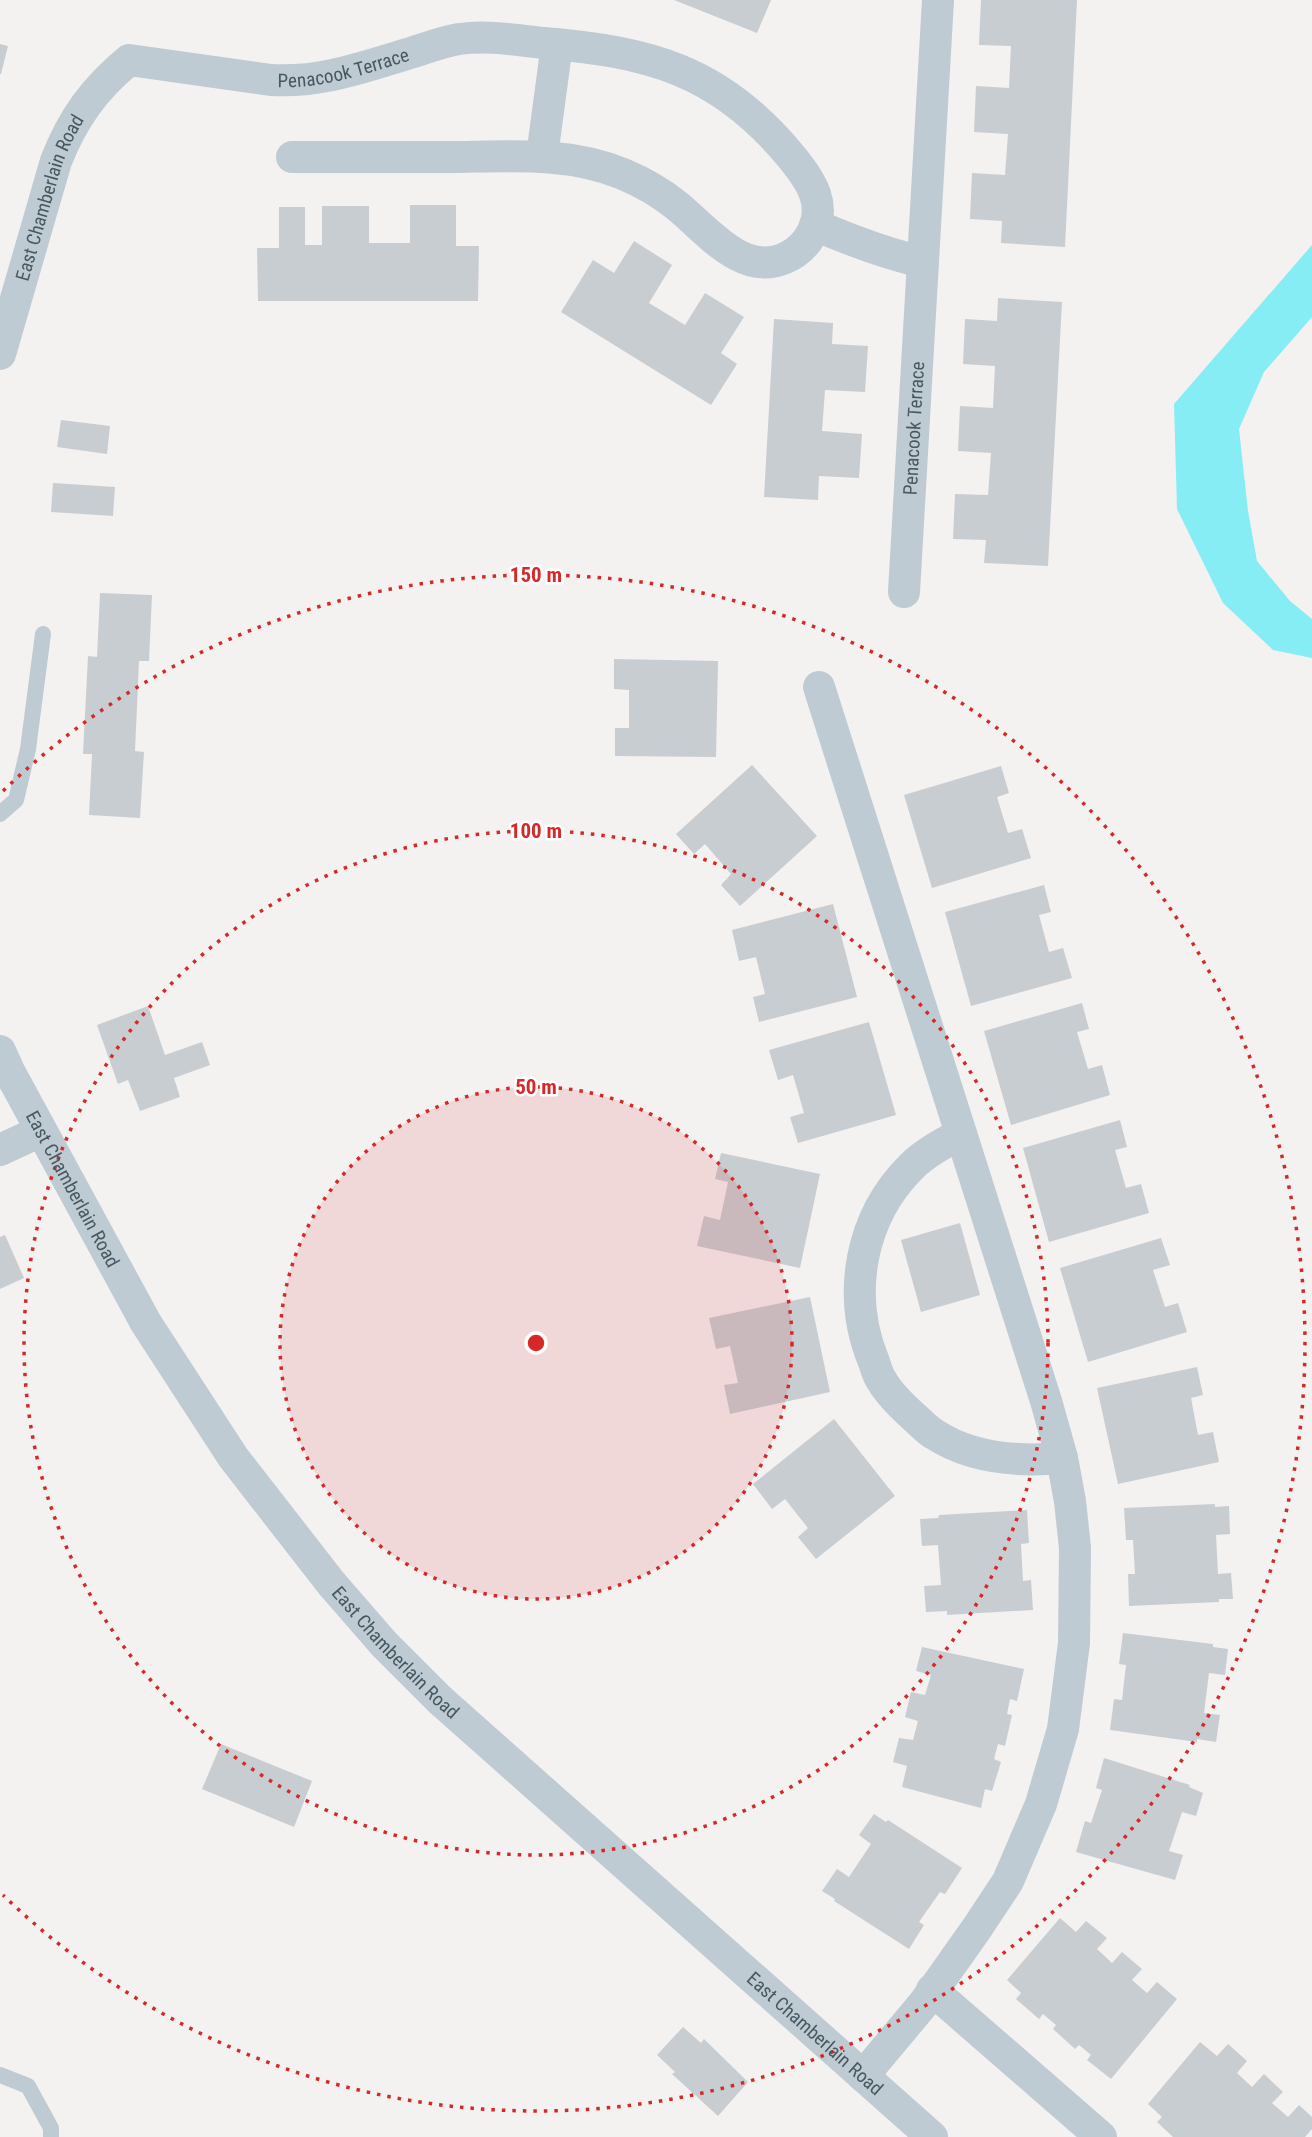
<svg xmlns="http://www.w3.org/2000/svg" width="1312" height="2137" viewBox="0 0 1312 2137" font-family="'Roboto Condensed',sans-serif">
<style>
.water{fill:#86edf5}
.building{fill:#c8cdd2}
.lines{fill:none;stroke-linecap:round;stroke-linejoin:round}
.lane{stroke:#becbd2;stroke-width:16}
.street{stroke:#becbd2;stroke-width:32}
.ring{fill:none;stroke:#d62828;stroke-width:3.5;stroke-dasharray:3.5 7}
.labels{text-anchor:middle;stroke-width:5;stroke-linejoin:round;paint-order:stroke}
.street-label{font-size:19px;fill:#475861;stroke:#fff}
.centre{fill:#d62828;stroke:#fff;stroke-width:3.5}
.ring-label{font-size:21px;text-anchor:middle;font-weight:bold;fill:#d62828;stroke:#fff;stroke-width:5;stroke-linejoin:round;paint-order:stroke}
</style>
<rect width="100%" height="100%" fill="#f4f1f1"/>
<polygon class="water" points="1312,245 1312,317 1264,372 1239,429 1248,511 1257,561 1290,601 1312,619 1312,658 1273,650 1223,603 1177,509 1174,404"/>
<g class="building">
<polygon points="674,0 771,0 757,33"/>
<polygon points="981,0 1077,0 1065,247 1001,243 1002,221 970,219 972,173 1005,175 1008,134 974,132 976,86 1009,88 1011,46 979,45"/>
<polygon points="0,44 8,46 1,74 0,74"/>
<polygon points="410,205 456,205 456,246 479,246 478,301 258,301 257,248 279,248 279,207 305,207 305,245 322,245 322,206 369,206 369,243 410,243"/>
<polygon points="634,241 672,265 649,303 685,325 705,293 744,317 721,353 737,364 711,405 561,312 593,260 614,273"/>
<polygon points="998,298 1062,302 1048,566 984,563 986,540 953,539 955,494 988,495 991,453 958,451 960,406 993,408 995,366 963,364 965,319 997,321"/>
<polygon points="774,319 833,323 832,344 868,346 865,392 825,390 822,431 862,434 859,478 819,476 818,500 764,497"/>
<polygon points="61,420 110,426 107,454 57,447"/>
<polygon points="53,483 115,487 113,516 51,512"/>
<polygon points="100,593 152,595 149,661 139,661 135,751 144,752 140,818 89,815 92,754 83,754 88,656 97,657"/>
<polygon points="614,659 718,661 716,757 615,756 615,728 629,728 629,690 614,689"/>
<polygon points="752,765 817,836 740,906 721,885 731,874 705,844 694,854 676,834"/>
<polygon points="1001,766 1009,793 997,797 1008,833 1022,829 1031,858 932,888 904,795"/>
<polygon points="1044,885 1051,912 1039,915 1049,952 1063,948 1072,978 971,1006 945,912"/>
<polygon points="833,904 857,997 759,1022 753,997 765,994 756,957 739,961 732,930"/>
<polygon points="1082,1003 1089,1029 1077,1032 1088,1069 1102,1065 1110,1095 1011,1125 984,1031"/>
<polygon points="148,1006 165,1055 202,1042 210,1065 174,1078 180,1097 140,1111 128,1080 118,1084 97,1025"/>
<polygon points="869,1022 896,1115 798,1143 790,1117 804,1113 793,1075 778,1080 769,1050"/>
<polygon points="1120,1120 1127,1147 1115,1150 1126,1188 1141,1184 1149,1213 1049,1242 1023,1148"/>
<polygon points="721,1153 820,1174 800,1268 697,1246 704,1216 720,1220 728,1182 715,1179"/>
<polygon points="960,1223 980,1295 921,1312 901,1240"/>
<polygon points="5,1235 24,1278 0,1289 0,1237"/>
<polygon points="1161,1238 1170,1265 1153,1270 1165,1307 1178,1303 1187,1332 1088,1362 1060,1268"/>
<polygon points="810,1297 830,1392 730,1414 724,1385 738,1383 730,1346 716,1349 709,1318"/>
<polygon points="1197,1367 1203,1395 1191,1398 1198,1435 1213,1432 1219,1462 1118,1484 1097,1388"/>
<polygon points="834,1419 895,1496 816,1559 798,1537 808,1528 785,1499 772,1509 753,1484"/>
<polygon points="1215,1504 1215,1507 1229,1506 1230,1534 1216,1535 1218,1574 1231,1573 1233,1599 1219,1599 1219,1602 1129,1606 1128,1574 1135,1574 1133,1540 1126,1540 1124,1508"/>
<polygon points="1027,1510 1029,1543 1021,1544 1023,1581 1031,1580 1033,1610 947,1615 947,1611 926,1612 924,1586 941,1585 938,1545 922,1546 920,1519 938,1518 939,1515"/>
<polygon points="1123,1633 1213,1644 1213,1647 1228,1649 1225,1675 1209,1673 1204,1713 1220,1715 1216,1742 1197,1739 1197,1742 1110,1730 1114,1699 1122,1700 1126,1665 1119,1664"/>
<polygon points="922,1647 1024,1669 1017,1701 1010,1699 1007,1714 1012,1715 1005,1746 998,1744 994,1759 1001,1762 992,1791 985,1789 981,1808 902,1787 907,1766 893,1762 899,1738 913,1740 918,1721 905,1717 911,1692 925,1695 931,1675 916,1671"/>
<polygon points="221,1744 312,1781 294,1827 202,1789"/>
<polygon points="1104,1758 1190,1785 1189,1787 1203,1793 1196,1816 1182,1812 1169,1851 1183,1855 1175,1880 1076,1852 1085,1821 1091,1823 1102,1790 1096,1788"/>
<polygon points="874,1814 886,1822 888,1820 962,1868 945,1894 940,1892 919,1922 924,1925 909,1949 834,1901 835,1899 822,1891 837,1869 849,1877 871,1844 859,1835"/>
<polygon points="1060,1918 1076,1932 1086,1921 1107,1938 1097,1949 1112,1963 1122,1952 1142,1969 1132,1980 1147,1993 1157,1982 1177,1999 1111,2079 1087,2060 1091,2055 1079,2045 1075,2049 1053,2029 1056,2025 1043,2014 1039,2019 1016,1999 1021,1993 1007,1980"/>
<polygon points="683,2027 701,2043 704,2039 748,2082 718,2116 672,2074 675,2072 657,2055"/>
<polygon points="1200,2042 1217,2056 1228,2044 1247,2061 1237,2073 1252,2087 1264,2074 1283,2092 1272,2103 1288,2117 1299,2105 1312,2117 1312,2129 1305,2137 1173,2137 1157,2122 1162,2117 1148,2104"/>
</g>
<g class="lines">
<g class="lane">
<polyline points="0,814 16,800 28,749 43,634"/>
<polyline points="0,2075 28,2086 51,2128 51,2137"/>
</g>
<g class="street">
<polyline points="542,156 557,44"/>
<path d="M815,225C850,240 886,254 923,262"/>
<path id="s1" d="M0,354L56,161C73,118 94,89 129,60L271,80C319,83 361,68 407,54C424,49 441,42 459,39C487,35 516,40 544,43C649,52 719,70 789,154C811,180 831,208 807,241C801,249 793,255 783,259C741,276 705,228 676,205C660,192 642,182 623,174C570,152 513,156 456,157C401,157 347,157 292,157"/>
<path id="s2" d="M904,592L938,0"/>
<polyline points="819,687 1046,1401 1062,1458 1070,1501 1075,1548 1074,1643 1063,1729 1041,1804 1008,1881 977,1928 924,2003 863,2076"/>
<path id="s3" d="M0,1051L10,1073L146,1323L233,1457L331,1583L384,1644L440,1700L932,2137"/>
<path d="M961,1134C944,1143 926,1152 912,1166C860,1217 846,1295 874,1362C876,1368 878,1376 882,1381C889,1394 903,1407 914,1417C920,1422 927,1430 934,1434C972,1459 1018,1462 1062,1458"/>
<polyline points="0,1150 41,1131"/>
<polyline points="932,1990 1101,2137"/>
</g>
</g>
<circle cx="536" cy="1343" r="256" fill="#d62828" fill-opacity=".12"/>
<g class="ring">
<circle cx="536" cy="1343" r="256"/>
<circle cx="536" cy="1343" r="512"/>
<path d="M3 791A768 768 0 1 1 3 1895"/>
</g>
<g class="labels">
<g class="street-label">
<text dy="7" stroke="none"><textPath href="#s1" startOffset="544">Penacook Terrace</textPath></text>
<text dy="7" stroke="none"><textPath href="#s1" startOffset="164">East Chamberlain Road</textPath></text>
<text dy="7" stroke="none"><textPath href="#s2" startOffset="164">Penacook Terrace</textPath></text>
<text dy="7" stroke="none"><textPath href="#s3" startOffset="156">East Chamberlain Road</textPath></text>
<text dy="7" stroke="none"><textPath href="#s3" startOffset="723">East Chamberlain Road</textPath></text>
<text dy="7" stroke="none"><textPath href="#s3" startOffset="1290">East Chamberlain Road</textPath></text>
</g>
</g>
<circle cx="536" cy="1343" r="10" class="centre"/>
<g class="ring-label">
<text x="536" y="582">150 m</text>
<text x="536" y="838">100 m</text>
<text x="536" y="1094">50 m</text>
</g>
</svg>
